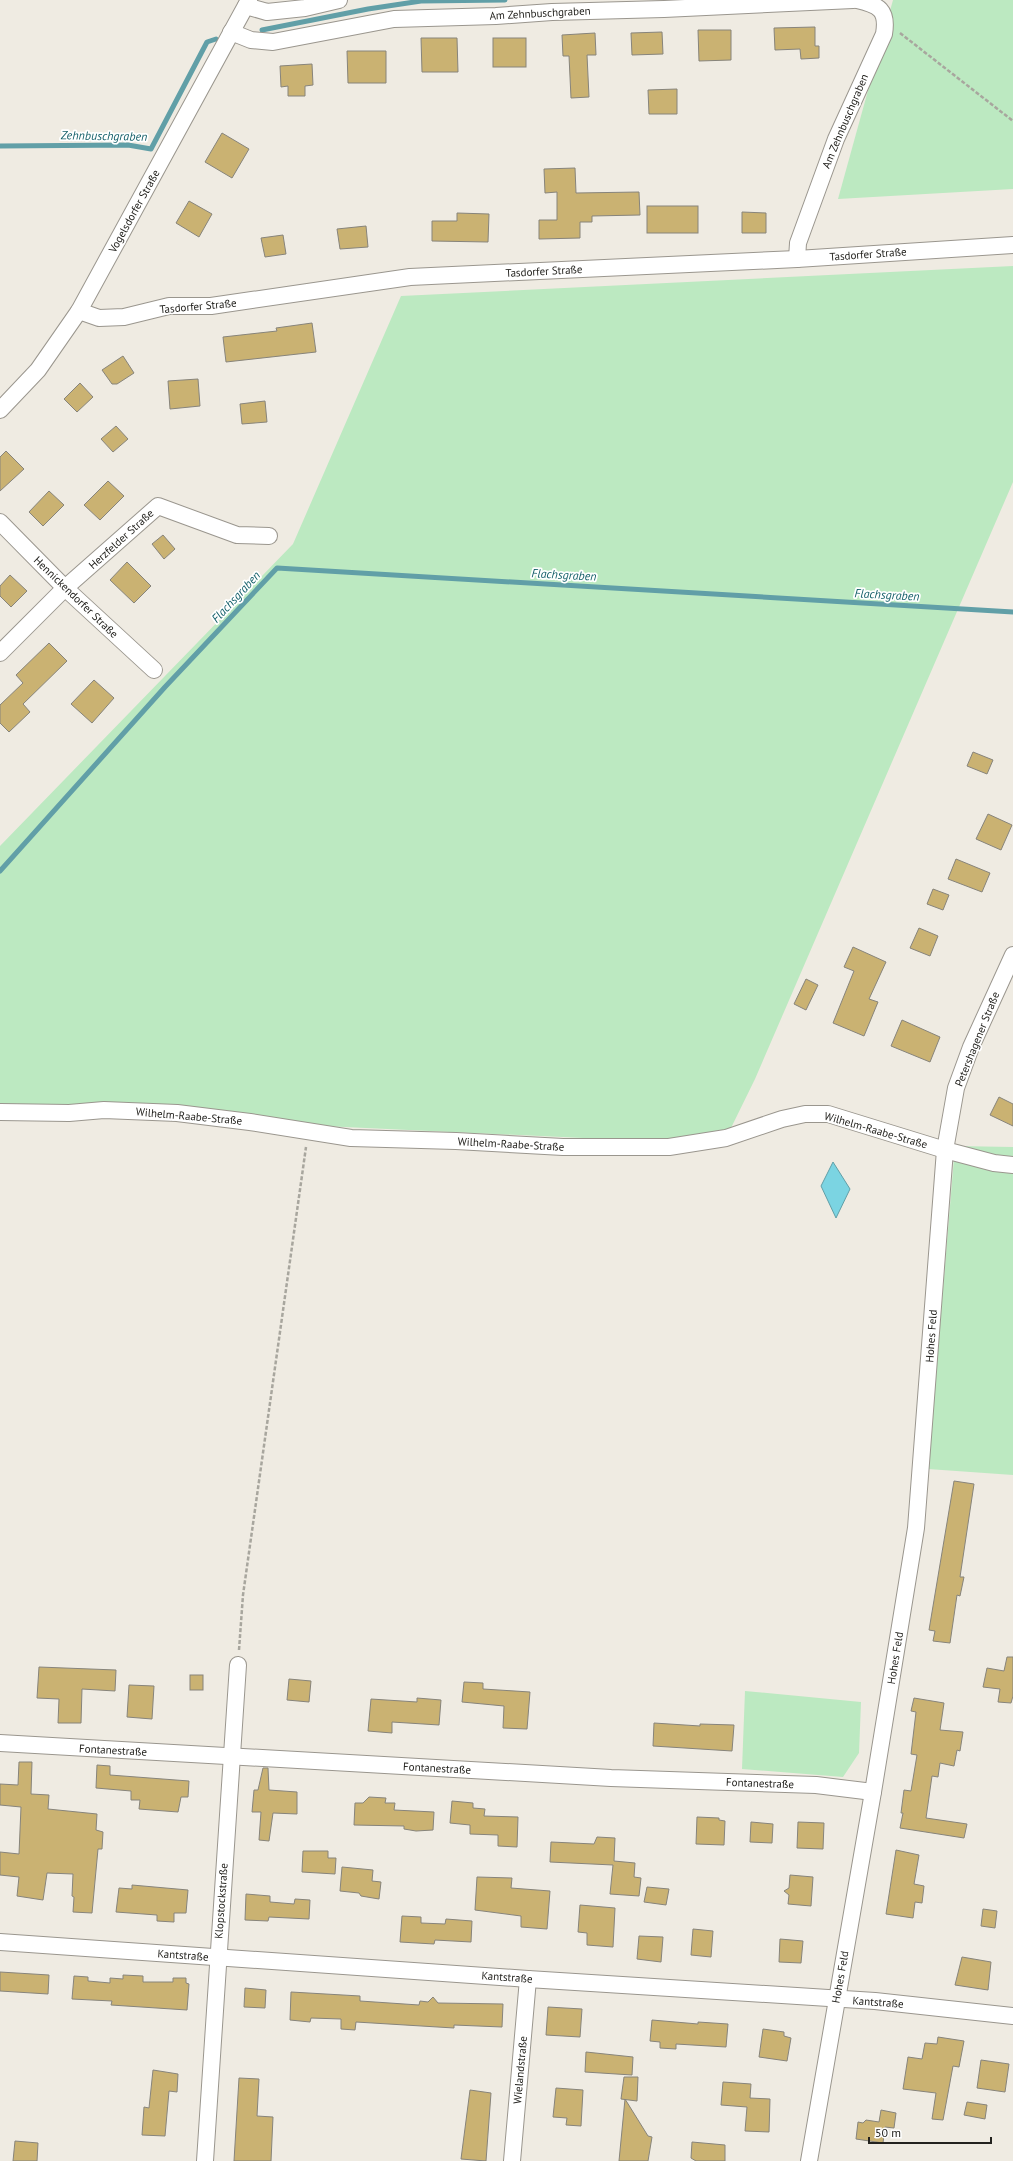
<svg xmlns="http://www.w3.org/2000/svg" width="1013" height="2161" viewBox="0 0 1013 2161" font-family="'PT Sans',sans-serif">
<style>
.green{fill:#bce9c1}
.water{fill:#7bd4e2;stroke:#619fa7}
.lines{fill:none;stroke-linecap:round;stroke-linejoin:round}
.stream{stroke:#619fa7;stroke-width:5}
.building{fill:#cab272;stroke:#87847b}
.minor-casing{stroke:#9a968e;stroke-width:18}
.path{stroke:#a8a69e;stroke-width:2.5;stroke-dasharray:4 2;stroke-linecap:butt}
.minor{stroke:#fff;stroke-width:16}
.labels{text-anchor:middle;stroke-width:3.5;stroke-linejoin:round;paint-order:stroke}
.street-label{font-size:11px;fill:#23221e;stroke:#fff}
.water-label{font-size:12px;font-style:italic;fill:#145f69;stroke:#fff}
</style>
<rect width="100%" height="100%" fill="#efebe2"/>
<g class="green">
<polygon points="893,0 1013,0 1013,189 838,199"/>
<polygon points="1013,266 1013,482 755,1079 730,1130 669,1142 0,1111 0,846 293,544 401,296"/>
<polygon points="955,1146 1013,1147 1013,1475 928,1469"/>
<polygon points="745,1691 861,1702 859,1753 843,1777 742,1769"/>
</g>
<polygon class="water" points="833,1162 850,1189 836,1218 821,1186"/>
<g class="lines">
<g class="stream">
<polyline points="262,30 368,9 421,1 505,0"/>
<polyline points="0,146 128,145 151,149 207,42 216,39"/>
<polyline points="0,871 165,687 277,568 1013,612"/>
</g>
</g>
<g class="building">
<polygon points="815,27 815,46 819,46 819,58 801,59 800,49 775,50 774,28"/>
<polygon points="698,30 731,30 731,60 699,61"/>
<polygon points="662,32 663,54 632,55 631,33"/>
<polygon points="595,33 596,55 587,55 589,97 571,98 569,56 563,56 562,35"/>
<polygon points="421,38 457,38 458,72 422,72"/>
<rect x="493" y="38" width="33" height="29"/>
<polygon points="347,51 386,51 386,83 348,83"/>
<polygon points="312,64 313,85 305,86 305,96 288,96 288,86 281,87 280,66"/>
<polygon points="677,89 677,114 649,114 648,90"/>
<polygon points="222,133 249,149 232,178 205,162"/>
<polygon points="575,168 576,193 639,192 640,215 592,216 592,222 580,222 580,238 539,239 539,220 557,220 557,192 545,193 544,169"/>
<polygon points="189,201 212,214 199,237 176,223"/>
<rect x="647" y="206" width="51" height="27"/>
<polygon points="742,212 766,213 766,233 742,233"/>
<polygon points="457,213 489,214 488,242 432,241 432,221 457,221"/>
<polygon points="366,226 368,247 340,249 337,229"/>
<polygon points="283,235 286,254 265,257 261,238"/>
<polygon points="312,323 316,352 226,362 223,337 277,331 276,328"/>
<polygon points="123,356 134,373 117,384 112,384 102,370"/>
<polygon points="198,379 200,406 170,409 168,381"/>
<polygon points="80,383 93,397 77,412 64,399"/>
<polygon points="265,401 267,422 242,424 240,404"/>
<polygon points="116,426 128,439 113,452 101,439"/>
<polygon points="6,451 24,469 0,491 0,457"/>
<polygon points="108,481 124,496 100,520 84,505"/>
<polygon points="49,491 64,505 43,526 29,512"/>
<polygon points="163,535 175,549 164,559 152,544"/>
<polygon points="127,562 151,586 134,603 110,580"/>
<polygon points="10,575 27,591 11,607 0,596 0,586"/>
<polygon points="49,643 67,661 23,704 30,712 9,732 0,723 0,705 23,683 16,675"/>
<polygon points="94,680 114,698 92,723 71,704"/>
<polygon points="973,752 993,760 987,774 967,766"/>
<polygon points="988,814 1012,825 1001,850 976,839"/>
<polygon points="956,859 990,873 982,892 948,879"/>
<polygon points="933,889 949,895 943,910 927,904"/>
<polygon points="919,928 938,936 930,956 910,948"/>
<polygon points="853,947 886,962 869,999 878,1002 864,1036 833,1023 854,971 844,967"/>
<polygon points="806,979 818,985 806,1010 794,1004"/>
<polygon points="902,1020 940,1037 930,1062 891,1046"/>
<polygon points="999,1097 1013,1104 1013,1126 990,1115"/>
<polygon points="954,1481 974,1484 960,1577 964,1577 960,1596 957,1595 950,1643 933,1641 935,1631 929,1630"/>
<polygon points="1007,1657 1013,1657 1013,1696 1011,1703 998,1702 1000,1689 983,1687 987,1668 1004,1671"/>
<polygon points="39,1667 116,1670 115,1691 82,1689 81,1723 58,1723 59,1699 37,1698"/>
<rect x="190" y="1675" width="13" height="15"/>
<polygon points="289,1679 311,1681 309,1702 287,1700"/>
<polygon points="464,1682 483,1683 483,1689 530,1692 527,1729 503,1728 504,1706 462,1702"/>
<polygon points="129,1685 154,1686 152,1719 127,1717"/>
<polygon points="417,1698 441,1700 439,1725 392,1722 392,1733 368,1731 371,1699 417,1702"/>
<polygon points="914,1698 944,1703 940,1730 963,1732 960,1751 957,1750 954,1766 940,1763 938,1777 932,1776 926,1818 967,1824 964,1838 900,1828 903,1813 901,1813 904,1790 911,1791 917,1755 911,1754 916,1712 911,1711"/>
<polygon points="654,1723 700,1726 700,1724 734,1725 732,1751 653,1746"/>
<polygon points="19,1762 32,1762 31,1794 49,1795 48,1809 97,1814 96,1830 103,1832 102,1849 98,1849 92,1913 73,1912 74,1897 72,1896 73,1874 47,1873 43,1900 17,1896 19,1877 0,1875 0,1852 19,1854 21,1807 0,1805 0,1784 18,1785"/>
<polygon points="97,1765 110,1766 110,1775 189,1781 188,1797 181,1797 178,1812 139,1809 140,1800 131,1800 131,1791 96,1788"/>
<polygon points="263,1768 268,1768 269,1790 297,1792 297,1814 273,1813 269,1841 259,1840 261,1812 252,1812 254,1790 258,1790"/>
<polygon points="369,1797 386,1798 385,1803 395,1803 394,1810 434,1812 433,1830 416,1831 404,1829 404,1826 354,1825 355,1803 363,1803"/>
<polygon points="452,1801 473,1803 473,1808 485,1809 484,1816 518,1817 517,1847 498,1846 498,1835 470,1834 470,1825 450,1823"/>
<polygon points="697,1817 719,1818 719,1820 725,1821 724,1845 696,1844"/>
<polygon points="751,1822 773,1824 772,1843 750,1842"/>
<polygon points="798,1822 824,1823 823,1849 797,1848"/>
<polygon points="597,1837 615,1838 614,1861 635,1863 634,1877 641,1878 639,1896 610,1894 613,1865 550,1862 551,1842 594,1844"/>
<polygon points="896,1850 919,1855 914,1884 924,1886 922,1903 915,1902 913,1918 886,1914"/>
<polygon points="303,1851 328,1851 328,1858 336,1858 335,1874 302,1872"/>
<polygon points="342,1867 373,1870 372,1881 381,1882 379,1899 361,1896 359,1893 340,1891"/>
<polygon points="790,1875 813,1877 811,1906 788,1904 789,1895 784,1891 789,1888"/>
<polygon points="477,1877 512,1878 511,1888 550,1891 547,1929 521,1927 521,1916 475,1910"/>
<polygon points="132,1885 188,1890 186,1913 174,1913 174,1922 157,1921 157,1915 116,1912 119,1888 132,1889"/>
<polygon points="647,1887 669,1889 666,1905 644,1902"/>
<polygon points="246,1894 270,1896 270,1902 294,1904 295,1899 310,1900 309,1919 269,1917 268,1921 245,1920"/>
<polygon points="580,1905 615,1908 613,1947 587,1945 587,1933 578,1932"/>
<polygon points="983,1909 997,1911 995,1928 981,1926"/>
<polygon points="402,1916 421,1917 421,1923 445,1924 446,1919 472,1921 471,1942 435,1940 434,1944 400,1942"/>
<polygon points="693,1929 713,1931 711,1957 691,1955"/>
<polygon points="639,1936 663,1937 661,1962 637,1959"/>
<polygon points="780,1939 803,1941 801,1963 779,1962"/>
<polygon points="962,1957 991,1962 988,1990 955,1985"/>
<polygon points="0,1972 49,1975 48,1994 0,1991"/>
<polygon points="123,1975 143,1976 143,1982 173,1982 173,1978 186,1978 186,1983 189,1984 187,2010 111,2005 112,2001 72,1999 74,1976 88,1977 88,1981 110,1983 110,1978 123,1979"/>
<polygon points="245,1988 266,1990 265,2008 244,2007"/>
<polygon points="291,1992 360,1996 360,2001 419,2005 420,2001 428,2002 433,1997 438,2003 503,2004 502,2027 454,2025 454,2028 356,2022 355,2030 341,2029 341,2019 311,2018 310,2022 290,2020"/>
<polygon points="548,2007 582,2009 580,2037 546,2035"/>
<polygon points="652,2020 698,2024 698,2022 728,2024 726,2047 676,2044 676,2049 660,2048 660,2042 650,2041"/>
<polygon points="763,2029 784,2032 784,2036 791,2038 787,2061 759,2057"/>
<polygon points="938,2037 964,2041 959,2067 953,2066 943,2120 932,2119 936,2093 903,2089 908,2057 922,2059 925,2043 937,2044"/>
<polygon points="586,2052 633,2057 632,2075 585,2072"/>
<polygon points="981,2060 1009,2064 1005,2092 977,2088"/>
<polygon points="153,2070 178,2074 177,2092 169,2091 165,2136 142,2135 144,2107 149,2108"/>
<polygon points="624,2077 638,2077 637,2101 621,2099"/>
<polygon points="239,2078 259,2079 257,2116 273,2117 271,2161 234,2161"/>
<polygon points="723,2082 751,2084 750,2098 770,2099 769,2132 745,2131 747,2107 721,2105"/>
<polygon points="556,2088 583,2090 581,2126 566,2125 567,2118 553,2117"/>
<polygon points="470,2090 491,2093 486,2161 461,2159"/>
<polygon points="625,2099 648,2136 652,2137 648,2161 619,2161"/>
<polygon points="967,2102 987,2105 985,2119 964,2115"/>
<polygon points="881,2110 896,2113 894,2128 885,2127 883,2143 856,2139 858,2122 863,2123 866,2120 879,2122"/>
<polygon points="15,2141 38,2143 37,2161 13,2161"/>
<polygon points="692,2142 725,2145 725,2161 696,2161 691,2158"/>
</g>
<g class="lines">
<defs>
<g id="minor">
<polyline points="246,6 267,12 305,8 339,0"/>
<polyline points="231,32 251,40 273,42 394,19 496,16 552,12 664,9 853,0"/>
<path d="M797,259L798,243L836,139L884,34C888,10 879,5 857,0"/>
<polyline points="79,311 99,318 124,317 169,306 211,306 410,277 797,259 1013,245"/>
<polyline points="0,410 38,370 79,311 249,0"/>
<polyline points="0,522 65,588 154,670"/>
<polyline points="0,653 65,588 158,506 237,535 269,536"/>
<polyline points="0,1112 69,1113 104,1110 177,1113 250,1122 351,1138 456,1141 563,1147 669,1147 726,1138 782,1119 805,1114 828,1114 945,1150 994,1163 1013,1165"/>
<polyline points="0,1743 611,1778 816,1785 873,1792"/>
<polyline points="0,1942 528,1979 875,2001 1013,2016"/>
<polyline points="205,2161 238,1665"/>
<polyline points="512,2161 528,1979"/>
<polyline points="809,2161 873,1792 916,1528 945,1150 956,1088 971,1047 1013,955"/>
</g>
</defs>
<use href="#minor" class="minor-casing"/>
<g class="path">
<polyline points="900,33 1013,121"/>
<polyline points="239,1650 243,1595 306,1147"/>
</g>
<use href="#minor" class="minor"/>
</g>
<g class="labels">
<g class="street-label">
<text transform="translate(540 13) rotate(-3)" y="4">Am Zehnbuschgraben</text>
<text transform="translate(845 121) rotate(-67)" y="4">Am Zehnbuschgraben</text>
<text transform="translate(134 211) rotate(-61)" y="4">Vogelsdorfer Straße</text>
<text transform="translate(868 254) rotate(-4)" y="4">Tasdorfer Straße</text>
<text transform="translate(544 271) rotate(-3)" y="4">Tasdorfer Straße</text>
<text transform="translate(198 306) rotate(-5)" y="4">Tasdorfer Straße</text>
<text transform="translate(121 539) rotate(-42)" y="4">Herzfelder Straße</text>
<text transform="translate(76 597) rotate(44)" y="4">Hennickendorfer Straße</text>
<text transform="translate(977 1039) rotate(-68)" y="4">Petershagener Straße</text>
<text transform="translate(189 1116) rotate(5)" y="4">Wilhelm-Raabe-Straße</text>
<text transform="translate(876 1130) rotate(16)" y="4">Wilhelm-Raabe-Straße</text>
<text transform="translate(511 1144) rotate(3)" y="4">Wilhelm-Raabe-Straße</text>
<text transform="translate(931 1336) rotate(-86)" y="4">Hohes Feld</text>
<text transform="translate(895 1658) rotate(-81)" y="4">Hohes Feld</text>
<text transform="translate(113 1750) rotate(3)" y="4">Fontanestraße</text>
<text transform="translate(437 1768) rotate(3)" y="4">Fontanestraße</text>
<text transform="translate(760 1783) rotate(2)" y="4">Fontanestraße</text>
<text transform="translate(221 1901) rotate(-86)" y="4">Klopstockstraße</text>
<text transform="translate(183 1955) rotate(4)" y="4">Kantstraße</text>
<text transform="translate(507 1977) rotate(4)" y="4">Kantstraße</text>
<text transform="translate(840 1977) rotate(-80)" y="4">Hohes Feld</text>
<text transform="translate(878 2002) rotate(4)" y="4">Kantstraße</text>
<text transform="translate(520 2070) rotate(-85)" y="4">Wielandstraße</text>
</g>
<g class="water-label">
<text transform="translate(104 136) rotate(1)" y="4">Zehnbuschgraben</text>
<text transform="translate(564 575) rotate(3)" y="4">Flachsgraben</text>
<text transform="translate(887 595) rotate(3)" y="4">Flachsgraben</text>
<text transform="translate(236 597) rotate(-47)" y="4">Flachsgraben</text>
</g>
</g>
<path d="M869 2137v6h122v-6" fill="none" stroke="#23221e" stroke-width="2"/>
<text x="875" y="2137" font-size="12" fill="#23221e" stroke="#ffffff" stroke-width="3" paint-order="stroke">50 m</text>
</svg>
